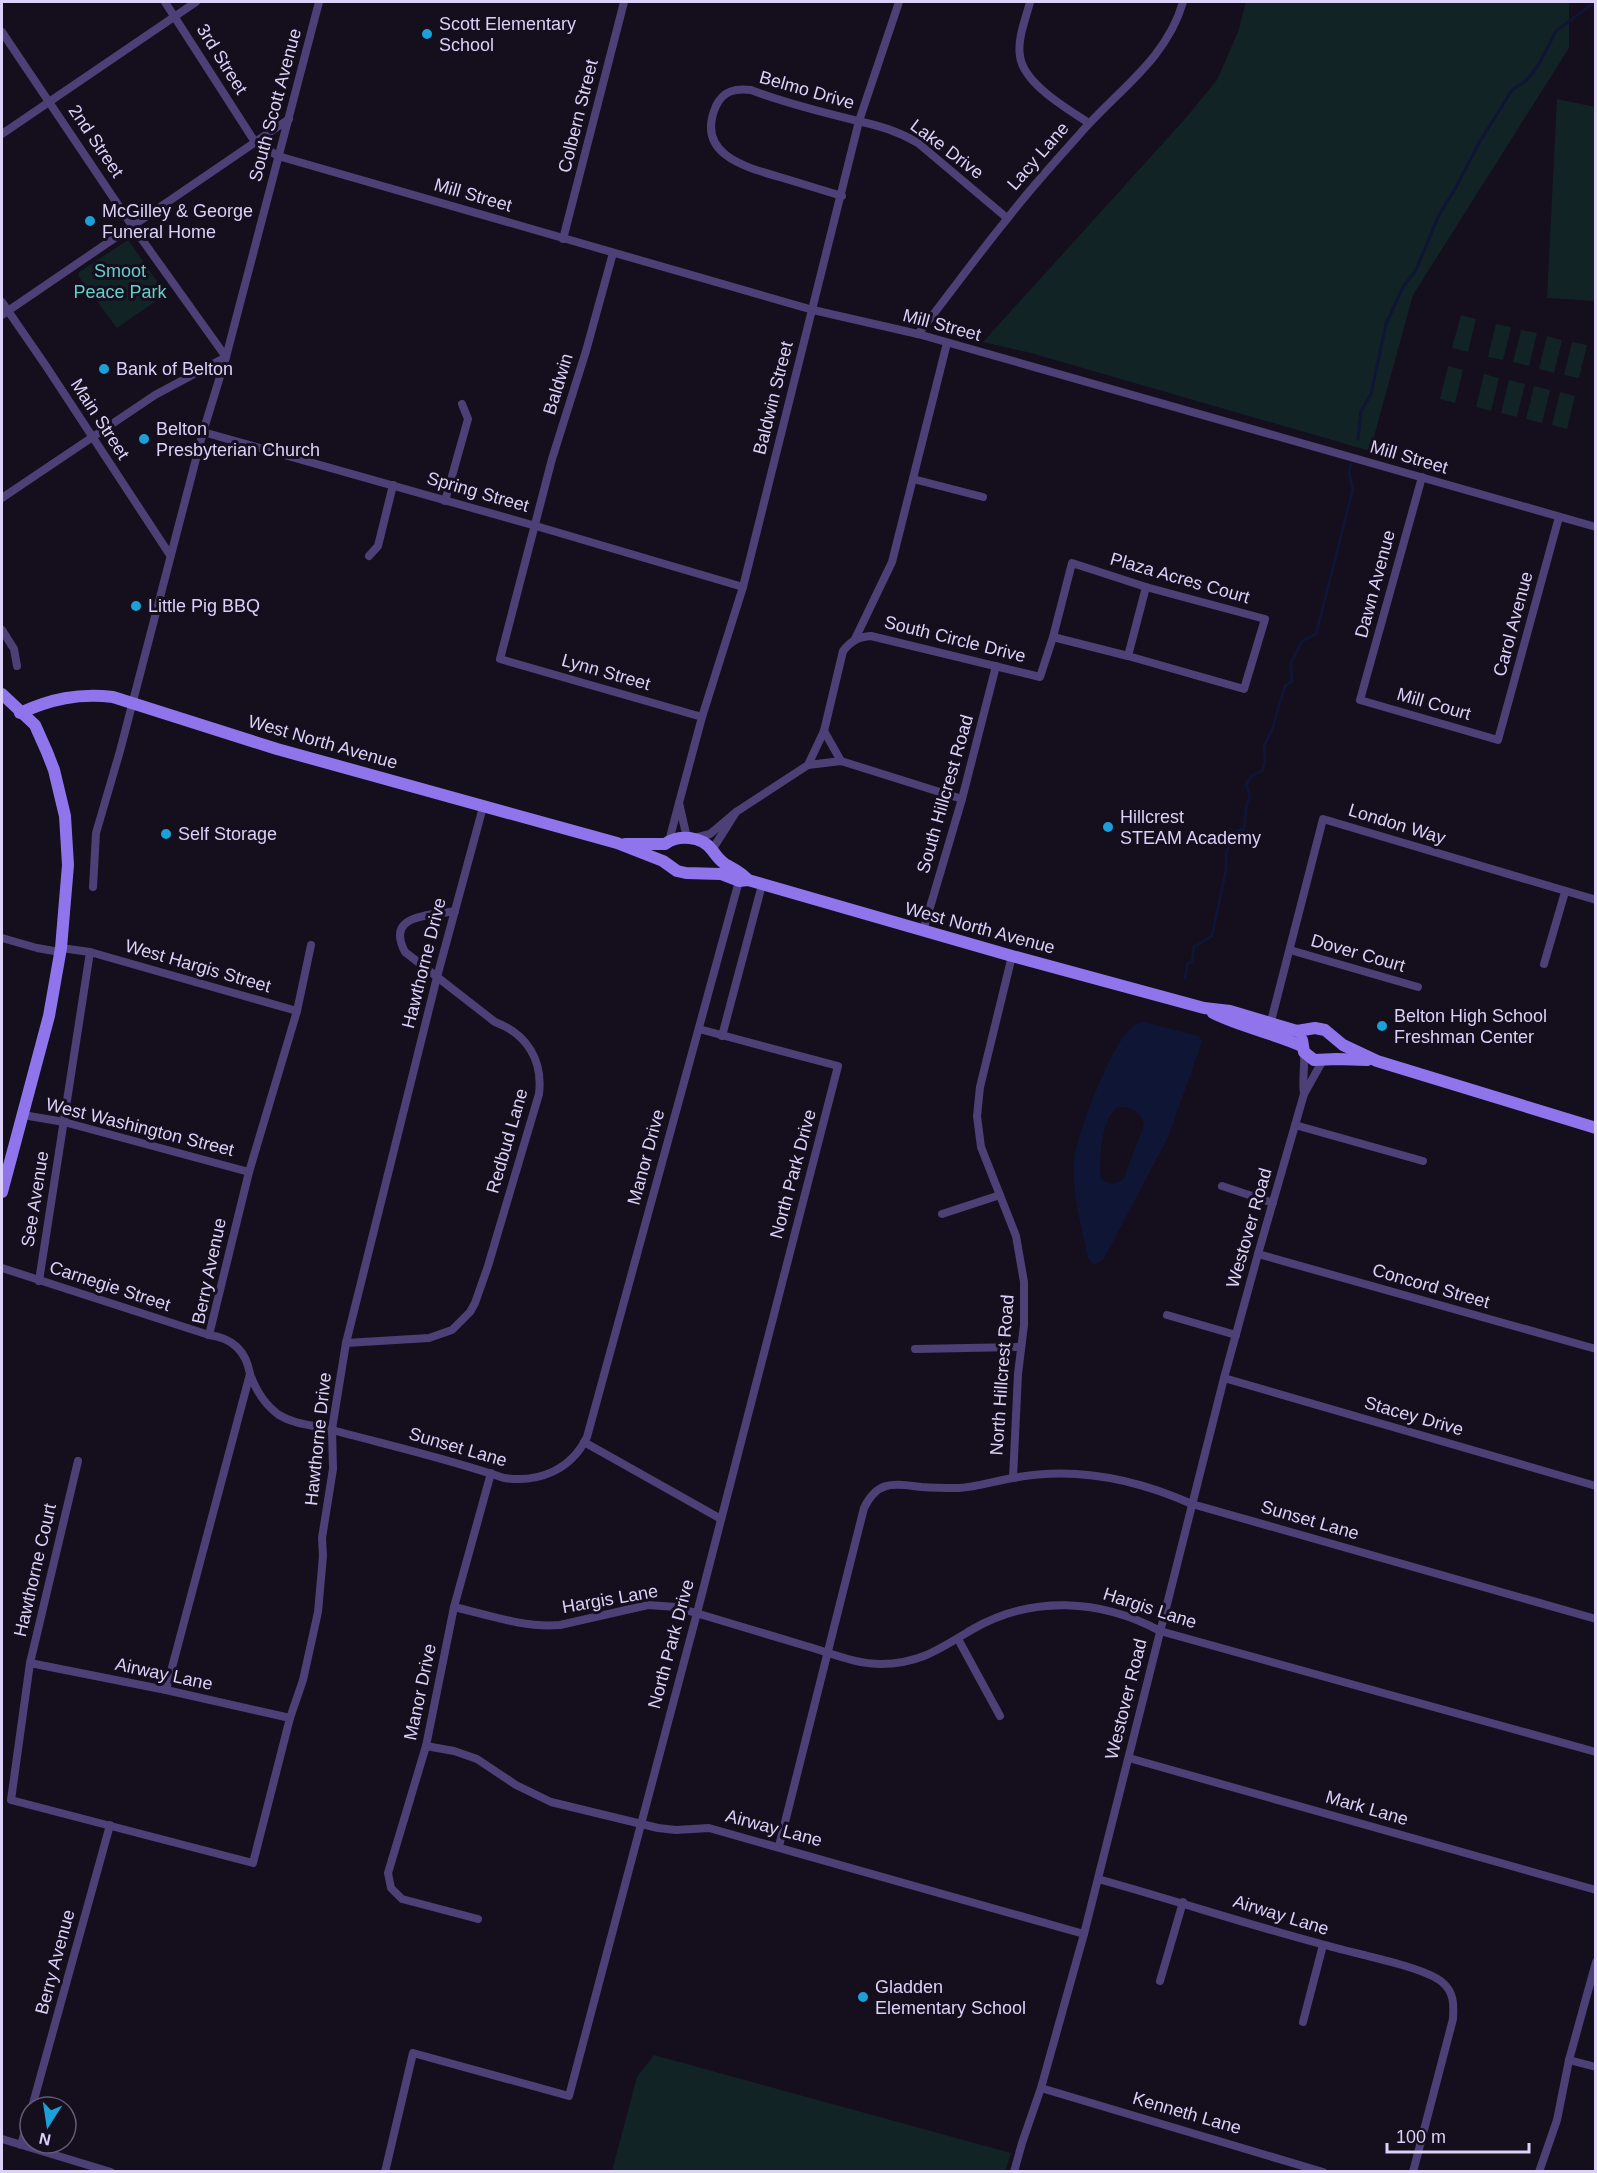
<svg xmlns="http://www.w3.org/2000/svg" width="1597" height="2173" viewBox="0 0 1597 2173" font-family="Helvetica,sans-serif">
<style>
.green{fill:#122326}
.water{fill:#0f1535;fill-rule:evenodd}
.lines{fill:none;stroke-linecap:round;stroke-linejoin:round}
.stream{stroke:#0f1535;stroke-width:3}
.minor{stroke:#4d4076;stroke-width:8}
.secondary{stroke:#8f74ec;stroke-width:12}
.poi-dot{fill:#1d9fd8;stroke:#140e1d;stroke-width:2}
.labels{text-anchor:middle;stroke-width:6;stroke-linejoin:round;paint-order:stroke}
.poi-label{font-size:18px;fill:#ddd0f9;stroke:#140e1d;text-anchor:start}
.street-label{font-size:18px;fill:#ddd0f9;stroke:#140e1d}
.park-label{font-size:18px;fill:#67cec9;stroke:#140e1d}
</style>
<rect width="100%" height="100%" fill="#140e1d"/>
<g class="green">
<polygon points="1246,2 1569,2 1569,48 1413,295 1370,451 1031,353 983,342 1184,120 1217,80 1238,32"/>
<polygon points="1557,99 1595,107 1595,301 1547,298"/>
<polygon points="128,240 166,294 117,328 79,277 79,272"/>
<polygon points="1461,315 1476,319 1468,352 1452,348"/>
<polygon points="1496,324 1511,327 1503,360 1488,357"/>
<polygon points="1521,330 1537,333 1529,366 1513,362"/>
<polygon points="1547,336 1562,340 1554,373 1539,369"/>
<polygon points="1572,342 1587,345 1579,378 1564,375"/>
<polygon points="1448,366 1463,370 1455,403 1440,399"/>
<polygon points="1484,374 1499,378 1491,411 1476,407"/>
<polygon points="1509,380 1525,384 1517,417 1501,413"/>
<polygon points="1534,386 1550,390 1542,423 1526,419"/>
<polygon points="1560,392 1575,396 1567,429 1552,425"/>
<polygon points="654,2055 1011,2153 1005,2172 612,2171 637,2077"/>
</g>
<path class="water" d="M1144,1022L1199,1036L1202,1042L1169,1135L1104,1259L1094,1265L1088,1258C1081,1226 1072,1194 1074,1162C1076,1135 1110,1049 1129,1030C1133,1025 1138,1023 1144,1022ZM1118,1107C1132,1107 1141,1111 1144,1125L1123,1180C1114,1185 1110,1185 1101,1179C1099,1160 1101,1118 1118,1107Z"/>
<g class="lines">
<g class="stream">
<polyline points="1358,439 1361,411 1371,394 1386,324 1403,287 1416,270 1438,217 1455,189 1479,143 1512,90 1527,80 1539,64 1556,31 1595,2"/>
<polyline points="1185,978 1188,963 1192,962 1194,947 1212,936 1226,870 1226,853 1233,838 1238,831 1244,829 1246,807 1250,795 1246,784 1253,775 1262,771 1265,762 1264,746 1272,730 1285,686 1292,681 1291,663 1302,641 1316,634 1353,489 1349,473 1351,464"/>
</g>
<g class="minor">
<polyline points="165,2 255,142 278,156 813,310 918,334 1596,527"/>
<path d="M1030,2C1026,18 1017,39 1020,56C1023,83 1067,109 1089,123"/>
<polyline points="2,32 133,227 226,357 155,395 2,498"/>
<polyline points="2,134 196,2"/>
<path d="M842,196C822,190 803,184 783,178C749,168 694,156 716,106C723,91 735,88 751,90C782,102 825,113 858,121C880,126 898,131 918,143L1007,218"/>
<polyline points="563,239 624,2"/>
<polyline points="613,253 586,351 552,459 500,659 702,717"/>
<polyline points="2,302 46,366 170,555"/>
<polyline points="2,315 289,119"/>
<path d="M918,334C948,296 976,257 1007,219C1029,190 1054,163 1078,136C1115,92 1166,61 1183,2"/>
<polyline points="203,432 536,526 743,587"/>
<polyline points="1422,477 1360,700 1498,740 1559,517"/>
<polyline points="913,479 983,497"/>
<polyline points="445,501 468,419 462,404"/>
<polyline points="369,556 378,546 393,485"/>
<polyline points="2,630 14,649 17,666"/>
<polyline points="855,639 892,562 947,343"/>
<polyline points="1128,656 1146,587"/>
<polyline points="824,731 841,761"/>
<path d="M808,765L824,731L843,651C851,641 858,637 871,636L1040,677L1053,637L1072,563L1146,587L1265,619L1244,689L1128,656L1053,637"/>
<polyline points="679,803 702,717 743,587 859,121 899,2"/>
<polyline points="736,812 808,765 841,761 962,799"/>
<polyline points="694,838 710,834 736,812 712,850"/>
<polyline points="669,841 679,803 687,838"/>
<polyline points="93,887 96,833 120,751 203,432 226,357 319,2"/>
<polyline points="923,931 962,799 996,666"/>
<polyline points="2,938 37,948 60,952"/>
<polyline points="61,948 90,952 297,1011"/>
<polyline points="1290,950 1418,987"/>
<polyline points="1012,956 980,1087 977,1116 981,1147 1016,1236 1024,1282 1024,1325 1018,1374 1013,1478"/>
<polyline points="1544,964 1565,892"/>
<polyline points="1270,1025 1323,819 1596,900"/>
<polyline points="722,1036 762,885"/>
<path d="M1304,1052C1305,1066 1302,1080 1304,1094"/>
<polyline points="23,1115 64,1122 249,1172"/>
<polyline points="1295,1125 1423,1161"/>
<polyline points="1222,1186 1273,1203"/>
<polyline points="942,1214 1000,1195"/>
<polyline points="1258,1254 1596,1349"/>
<path d="M2,1268L209,1335C233,1338 246,1351 250,1374L166,1690"/>
<polyline points="39,1281 90,952"/>
<polyline points="1167,1315 1236,1335"/>
<polyline points="209,1335 249,1172 297,1011 311,945"/>
<path d="M346,1343L429,1338L452,1330L470,1312L475,1303L488,1266L539,1094C543,1060 527,1034 495,1022L405,952C385,914 429,916 455,911"/>
<polyline points="915,1349 1020,1347"/>
<path d="M250,1374C256,1391 265,1405 279,1415C297,1426 317,1425 336,1431C392,1446 449,1459 504,1478C539,1483 571,1470 587,1437L739,881"/>
<polyline points="1224,1378 1596,1486"/>
<polyline points="584,1442 721,1519"/>
<polyline points="78,1461 30,1663 11,1800 253,1863 290,1718 303,1680 318,1612 323,1556 322,1538 333,1469 332,1429 346,1343 437,977 483,807"/>
<path d="M454,1607C488,1615 524,1628 560,1625L648,1605L676,1607C719,1620 763,1633 806,1646C831,1653 855,1664 881,1664C920,1664 941,1648 973,1629C1032,1595 1101,1599 1160,1631L1596,1752"/>
<polyline points="958,1639 1000,1716"/>
<polyline points="30,1663 166,1690 290,1718"/>
<polyline points="426,1746 454,1751 477,1759 516,1785 551,1802 658,1828 676,1830 709,1828 1084,1934"/>
<polyline points="1129,1758 1596,1890"/>
<path d="M779,1846L864,1508C878,1479 895,1484 922,1487C934,1488 946,1488 959,1488C978,1487 994,1481 1013,1478C1074,1466 1136,1479 1192,1504L1596,1619"/>
<path d="M1098,1879C1174,1900 1249,1925 1325,1945C1351,1953 1423,1966 1442,1982C1454,1992 1454,2004 1453,2019L1413,2172"/>
<polyline points="478,1919 402,1899 391,1888 388,1873 426,1746 454,1607 491,1473"/>
<polyline points="1160,1981 1183,1902"/>
<polyline points="1303,2022 1323,1945"/>
<polyline points="1569,2060 1596,2067"/>
<polyline points="1041,2088 1323,2172"/>
<polyline points="32,2107 110,1825"/>
<polyline points="2,2139 111,2172"/>
<polyline points="21,2145 30,2113"/>
<polyline points="385,2172 413,2053 569,2096 697,1613 838,1066 699,1029"/>
<polyline points="1014,2172 1022,2143 1041,2088 1084,1934 1224,1378 1258,1254 1304,1094 1323,1060"/>
<polyline points="1539,2172 1557,2120 1569,2060 1596,1962"/>
</g>
<g class="secondary">
<polyline points="2,694 35,725 47,752 54,770 65,816 68,865 61,948 49,1016 2,1192"/>
<path d="M20,713C51,699 78,693 113,697L277,749L617,843L663,861L677,871L686,873L721,874L739,881L748,880L1012,956L1204,1008L1230,1011L1297,1031L1315,1028L1325,1030L1343,1045L1377,1061L1596,1128"/>
<path d="M625,844H665C678,834 702,836 712,850C716,855 719,860 725,864C734,869 741,872 748,880"/>
<path d="M1213,1013C1241,1027 1273,1033 1302,1046"/>
<polyline points="1302,1040 1304,1052 1314,1060 1337,1059 1367,1060"/>
</g>
</g>
<g class="poi-dot">
<circle cx="427" cy="34" r="6"/>
<circle cx="90" cy="221" r="6"/>
<circle cx="104" cy="369" r="6"/>
<circle cx="144" cy="439" r="6"/>
<circle cx="136" cy="606" r="6"/>
<circle cx="1108" cy="827" r="6"/>
<circle cx="166" cy="834" r="6"/>
<circle cx="1382" cy="1026" r="6"/>
<circle cx="863" cy="1997" r="6"/>
</g>
<g class="labels">
<g class="poi-label">
<text x="439" y="30">Scott Elementary<tspan x="439" dy="21">School</tspan></text>
<text x="102" y="217">McGilley &amp; George<tspan x="102" dy="21">Funeral Home</tspan></text>
<text x="116" y="375">Bank of Belton</text>
<text x="156" y="435">Belton<tspan x="156" dy="21">Presbyterian Church</tspan></text>
<text x="148" y="612">Little Pig BBQ</text>
<text x="1120" y="823">Hillcrest<tspan x="1120" dy="21">STEAM Academy</tspan></text>
<text x="178" y="840">Self Storage</text>
<text x="1394" y="1022">Belton High School<tspan x="1394" dy="21">Freshman Center</tspan></text>
<text x="875" y="1993">Gladden<tspan x="875" dy="21">Elementary School</tspan></text>
</g>
<g class="street-label">
<text transform="translate(222 59) rotate(58)" y="6">3rd Street</text>
<text transform="translate(807 90) rotate(16)" y="6">Belmo Drive</text>
<text transform="translate(275 105) rotate(-75)" y="6">South Scott Avenue</text>
<text transform="translate(578 116) rotate(-76)" y="6">Colbern Street</text>
<text transform="translate(96 141) rotate(56)" y="6">2nd Street</text>
<text transform="translate(947 149) rotate(37)" y="6">Lake Drive</text>
<text transform="translate(1038 156) rotate(-49)" y="6">Lacy Lane</text>
<text transform="translate(473 195) rotate(16)" y="6">Mill Street</text>
<text transform="translate(942 325) rotate(15)" y="6">Mill Street</text>
<text transform="translate(558 384) rotate(-73)" y="6">Baldwin</text>
<text transform="translate(773 398) rotate(-76)" y="6">Baldwin Street</text>
<text transform="translate(100 419) rotate(57)" y="6">Main Street</text>
<text transform="translate(1409 457) rotate(16)" y="6">Mill Street</text>
<text transform="translate(478 492) rotate(16)" y="6">Spring Street</text>
<text transform="translate(1180 578) rotate(16)" y="6">Plaza Acres Court</text>
<text transform="translate(1375 584) rotate(-75)" y="6">Dawn Avenue</text>
<text transform="translate(1513 624) rotate(-75)" y="6">Carol Avenue</text>
<text transform="translate(955 639) rotate(14)" y="6">South Circle Drive</text>
<text transform="translate(606 672) rotate(16)" y="6">Lynn Street</text>
<text transform="translate(1434 704) rotate(16)" y="6">Mill Court</text>
<text transform="translate(323 742) rotate(16)" y="6">West North Avenue</text>
<text transform="translate(945 794) rotate(-74)" y="6">South Hillcrest Road</text>
<text transform="translate(1397 824) rotate(17)" y="6">London Way</text>
<text transform="translate(980 928) rotate(15)" y="6">West North Avenue</text>
<text transform="translate(1358 953) rotate(16)" y="6">Dover Court</text>
<text transform="translate(424 963) rotate(-76)" y="6">Hawthorne Drive</text>
<text transform="translate(198 966) rotate(16)" y="6">West Hargis Street</text>
<text transform="translate(140 1127) rotate(14)" y="6">West Washington Street</text>
<text transform="translate(507 1141) rotate(-74)" y="6">Redbud Lane</text>
<text transform="translate(646 1157) rotate(-75)" y="6">Manor Drive</text>
<text transform="translate(793 1174) rotate(-75)" y="6">North Park Drive</text>
<text transform="translate(35 1199) rotate(-81)" y="6">See Avenue</text>
<text transform="translate(1249 1228) rotate(-74)" y="6">Westover Road</text>
<text transform="translate(209 1271) rotate(-78)" y="6">Berry Avenue</text>
<text transform="translate(110 1286) rotate(18)" y="6">Carnegie Street</text>
<text transform="translate(1431 1286) rotate(16)" y="6">Concord Street</text>
<text transform="translate(1002 1375) rotate(-86)" y="6">North Hillcrest Road</text>
<text transform="translate(1414 1416) rotate(16)" y="6">Stacey Drive</text>
<text transform="translate(318 1439) rotate(-84)" y="6">Hawthorne Drive</text>
<text transform="translate(458 1447) rotate(16)" y="6">Sunset Lane</text>
<text transform="translate(1310 1520) rotate(16)" y="6">Sunset Lane</text>
<text transform="translate(35 1570) rotate(-77)" y="6">Hawthorne Court</text>
<text transform="translate(610 1599) rotate(-10)" y="6">Hargis Lane</text>
<text transform="translate(1150 1608) rotate(18)" y="6">Hargis Lane</text>
<text transform="translate(671 1644) rotate(-75)" y="6">North Park Drive</text>
<text transform="translate(164 1674) rotate(12)" y="6">Airway Lane</text>
<text transform="translate(420 1692) rotate(-78)" y="6">Manor Drive</text>
<text transform="translate(1126 1699) rotate(-76)" y="6">Westover Road</text>
<text transform="translate(1367 1808) rotate(16)" y="6">Mark Lane</text>
<text transform="translate(774 1828) rotate(15)" y="6">Airway Lane</text>
<text transform="translate(1281 1915) rotate(17)" y="6">Airway Lane</text>
<text transform="translate(55 1962) rotate(-75)" y="6">Berry Avenue</text>
<text transform="translate(1187 2113) rotate(16)" y="6">Kenneth Lane</text>
</g>
<g class="park-label">
<text x="120" y="277">Smoot<tspan x="120" dy="21">Peace Park</tspan></text>
</g>
</g>
<rect width="1597" height="2173" fill="none" stroke="#ddd0f9" stroke-width="6"/>
<g transform="translate(48 2125) rotate(192)"><circle r="28" fill="#140e1d" stroke="#645c75" stroke-width="1.5"/>
<path d="M0-4.5L10 22L0 15L-10 22Z" fill="#1d9fd8"/>
<text y="-9" font-size="16" font-weight="bold" text-anchor="middle" fill="#ddd0f9">N</text>
</g>
<path d="M1387 2143v9h142v-9" fill="none" stroke="#ddd0f9" stroke-width="3"/>
<text x="1396" y="2143" font-size="18" fill="#ddd0f9" stroke="#140e1d" stroke-width="4.5" paint-order="stroke">100 m</text>
</svg>
